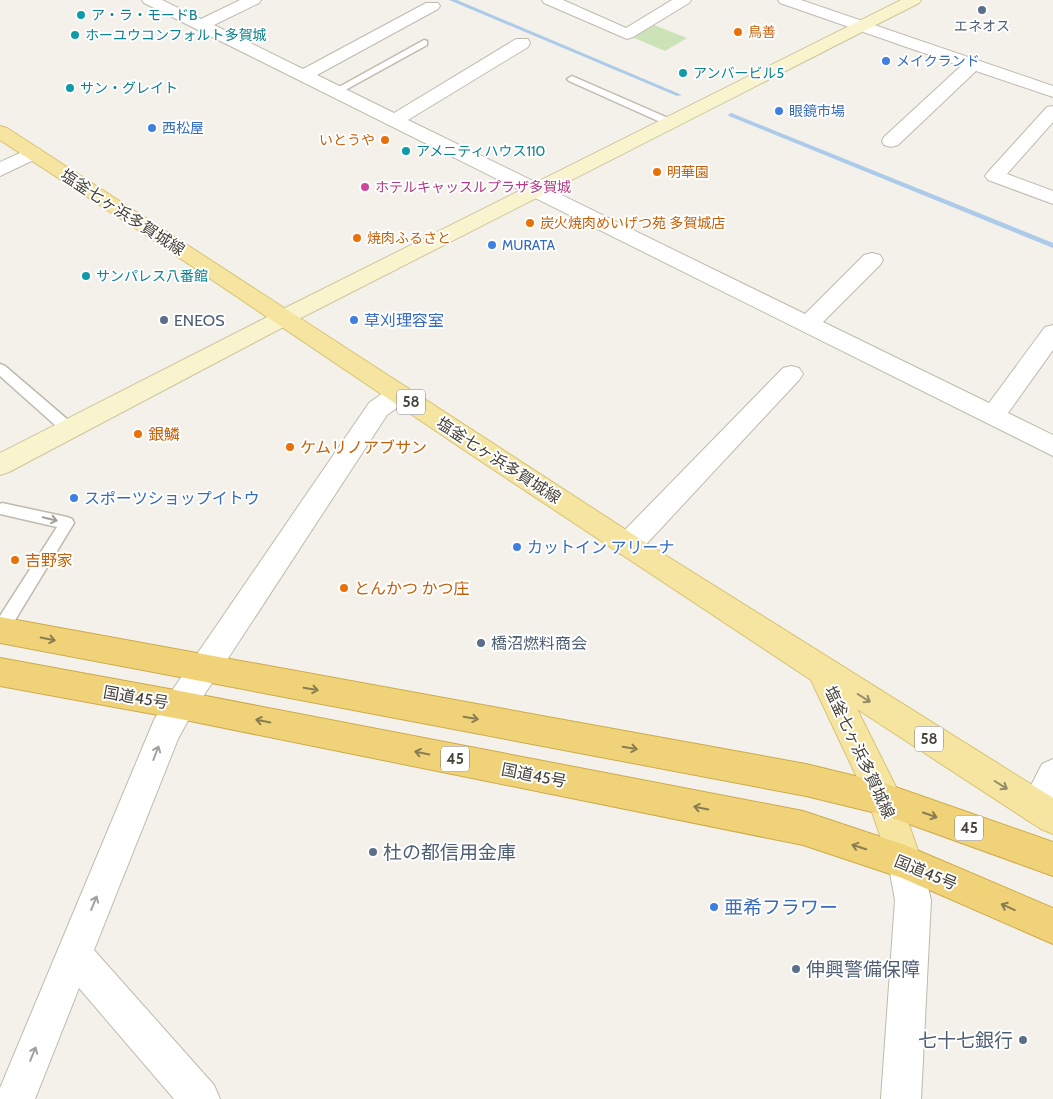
<svg xmlns="http://www.w3.org/2000/svg" width="1053" height="1099" viewBox="0 0 1053 1099" font-family="Cabin,'Noto Sans JP',sans-serif">
<style>
.green{fill:#cbe3b7}
.lines{fill:none;stroke-linecap:round;stroke-linejoin:round}
.stream{fill:#accbea;fill-rule:evenodd}
.lane-casing{stroke:#bebaad;stroke-width:3}
.street-casing{stroke:#bebaad;stroke-width:2}
.secondary-casing{stroke:#cec69e;stroke-width:2}
.primary-casing{stroke:#d8c373;stroke-width:2}
.highway-casing{stroke:#ceaa49;stroke-width:2}
.lane{fill:#fff;fill-rule:evenodd}
.street{fill:#fff;fill-rule:evenodd}
.secondary{fill:#f9f3ce;fill-rule:evenodd}
.primary{fill:#f5e5a1;fill-rule:evenodd}
.highway{fill:#f0d378;fill-rule:evenodd}
.oneway{stroke:#a2a09c}
.oneway2{stroke:#8a7c52}
.oneway3{stroke:#958b68}
.service-dot{fill:#5c6f8a;stroke:#fff;stroke-width:2}
.culture-dot{fill:#0f9aa8;stroke:#fff;stroke-width:2}
.food-dot{fill:#e8710a;stroke:#fff;stroke-width:2}
.shop-dot{fill:#3f7fe0;stroke:#fff;stroke-width:2}
.hotel-dot{fill:#d1479c;stroke:#fff;stroke-width:2}
.labels{text-anchor:middle;stroke-width:4;stroke-linejoin:round;paint-order:stroke}
.far-culture-label{font-size:14px;fill:#0d838f;stroke:#fff;text-anchor:start}
.far-service-label{font-size:14px;fill:#4e5e75;stroke:#fff}
.far-food-label{font-size:14px;fill:#c56008;stroke:#fff;text-anchor:start}
.far-shop-label{font-size:14px;fill:#366cbe;stroke:#fff;text-anchor:start}
.far-hotel-label{font-size:14px;fill:#b23c85;stroke:#fff;text-anchor:start}
.shield{fill:#fff;stroke:#7e7b74;stroke-width:1}
.shield-label{font-size:15px;font-weight:bold;fill:#464239}
.street-label{font-size:16px;fill:#464239;stroke:#fff}
.service-label{font-size:16px;fill:#4e5e75;stroke:#fff;text-anchor:start}
.shop-label{font-size:16px;fill:#366cbe;stroke:#fff;text-anchor:start}
.food-label{font-size:16px;fill:#c56008;stroke:#fff;text-anchor:start}
.near-service-label{font-size:19px;fill:#4e5e75;stroke:#fff;text-anchor:start}
.near-shop-label{font-size:19px;fill:#366cbe;stroke:#fff;text-anchor:start}
</style>
<rect width="100%" height="100%" fill="#f3f1ea"/>
<polygon class="green" points="654,25 687,38 665,51 632,37"/>
<g class="lines">
<g class="stream">
<polygon points="449,0 457,0 682,95 677,96"/>
<polygon points="731,113 1053,243 1053,248 729,116 728,115"/>
</g>
<defs>
<g id="lane">
<polygon points="424,40 427,41 427,45 338,94 335,95 330,92"/>
<polygon points="572,76 675,121 676,123 675,125 667,125 569,81 567,79"/>
<polygon points="0,364 5,366 74,425 76,429 74,433 64,433 0,376"/>
<polygon points="2,503 67,517 72,519 74,523 6,635 0,637 0,616 57,527 0,514 0,504"/>
</g>
<g id="street">
<polygon points="142,0 162,0 201,19 240,0 261,0 259,3 214,25 303,69 426,3 438,3 440,6 438,9 317,75 394,113 516,39 528,39 530,43 528,47 408,120 805,314 864,255 872,253 880,255 883,260 880,265 823,322 989,403 1045,327 1053,325 1053,350 1008,413 1053,435 1053,456 144,3"/>
<polygon points="542,0 563,0 626,28 672,0 691,0 689,3 633,37 627,39 544,3"/>
<polygon points="778,0 801,0 1053,86 1053,97 976,71 898,145 891,147 884,145 882,141 884,137 961,66 780,3"/>
<polygon points="1053,106 1053,122 1007,174 1053,191 1053,204 988,180 985,176 988,172 1047,107"/>
<polygon points="33,147 40,149 42,153 40,157 0,176 0,162"/>
<polygon points="791,366 799,368 803,374 799,380 638,553 628,556 618,553 614,545 618,537 783,368"/>
<polygon points="399,385 408,388 411,394 408,400 387,415 191,715 178,739 94,950 214,1085 220,1099 174,1099 79,988 35,1099 0,1099 0,1088 154,720 169,695 369,403 390,388"/>
<polygon points="1053,759 1053,810 1049,819 1037,823 1025,819 1020,807 1042,764"/>
<polygon points="905,845 917,850 922,862 931,900 921,1099 881,1099 895,900 888,862 893,850"/>
</g>
<polygon id="secondary" points="901,0 921,0 919,3 293,322 9,472 0,475 0,453 277,312"/>
<polygon id="primary" points="0,126 7,128 654,548 1053,798 1053,834 1041,829 857,709 896,787 922,862 917,874 905,879 893,874 869,803 811,680 473,456 144,234 0,140"/>
<g id="highway">
<polygon points="0,617 806,764 884,783 1053,842 1053,876 884,815 806,796 0,643"/>
<polygon points="0,658 180,691 803,811 905,845 1053,908 1053,944 902,878 803,845 180,719 0,686"/>
</g>
</defs>
<use href="#lane" class="lane-casing"/>
<use href="#street" class="street-casing"/>
<use href="#secondary" class="secondary-casing"/>
<use href="#primary" class="primary-casing"/>
<use href="#highway" class="highway-casing"/>
<use href="#lane" class="lane"/>
<use href="#street" class="street"/>
<use href="#secondary" class="secondary"/>
<use href="#primary" class="primary"/>
<use href="#highway" class="highway"/>
</g>
<defs><path id="oneway-shaft" d="M-6 0H5M1.5-3L5.5 0L1.5 3" fill="none" stroke-width="1.6" stroke-linecap="round" stroke-linejoin="round" transform="scale(1.25)"/></defs>
<g class="oneway">
<use href="#oneway-shaft" transform="translate(50 519) rotate(13)"/>
<use href="#oneway-shaft" transform="translate(156 753) rotate(-69)"/>
<use href="#oneway-shaft" transform="translate(94 903) rotate(-68)"/>
<use href="#oneway-shaft" transform="translate(33 1054) rotate(-68)"/>
</g>
<g class="oneway2">
<use href="#oneway-shaft" transform="translate(48 639) rotate(11)"/>
<use href="#oneway-shaft" transform="translate(311 689) rotate(10)"/>
<use href="#oneway-shaft" transform="translate(471 718) rotate(10)"/>
<use href="#oneway-shaft" transform="translate(263 721) rotate(-169)"/>
<use href="#oneway-shaft" transform="translate(630 748) rotate(10)"/>
<use href="#oneway-shaft" transform="translate(422 753) rotate(-169)"/>
<use href="#oneway-shaft" transform="translate(701 808) rotate(-169)"/>
<use href="#oneway-shaft" transform="translate(930 815) rotate(19)"/>
<use href="#oneway-shaft" transform="translate(859 847) rotate(-162)"/>
<use href="#oneway-shaft" transform="translate(1008 907) rotate(-156)"/>
</g>
<g class="oneway3">
<use href="#oneway-shaft" transform="translate(864 698) rotate(32)"/>
<use href="#oneway-shaft" transform="translate(1001 785) rotate(32)"/>
</g>
<g class="service-dot">
<circle cx="982" cy="10" r="5"/>
<circle cx="164" cy="320" r="5"/>
<circle cx="481" cy="643" r="5"/>
<circle cx="373" cy="852" r="5"/>
<circle cx="796" cy="969" r="5"/>
<circle cx="1023" cy="1040" r="5"/>
</g>
<g class="culture-dot">
<circle cx="81" cy="15" r="5"/>
<circle cx="75" cy="35" r="5"/>
<circle cx="683" cy="73" r="5"/>
<circle cx="70" cy="88" r="5"/>
<circle cx="406" cy="151" r="5"/>
<circle cx="86" cy="276" r="5"/>
</g>
<g class="food-dot">
<circle cx="738" cy="32" r="5"/>
<circle cx="385" cy="140" r="5"/>
<circle cx="657" cy="172" r="5"/>
<circle cx="530" cy="223" r="5"/>
<circle cx="357" cy="238" r="5"/>
<circle cx="138" cy="434" r="5"/>
<circle cx="290" cy="447" r="5"/>
<circle cx="15" cy="560" r="5"/>
<circle cx="344" cy="588" r="5"/>
</g>
<g class="shop-dot">
<circle cx="886" cy="61" r="5"/>
<circle cx="779" cy="111" r="5"/>
<circle cx="152" cy="128" r="5"/>
<circle cx="492" cy="245" r="5"/>
<circle cx="354" cy="320" r="5"/>
<circle cx="74" cy="498" r="5"/>
<circle cx="517" cy="547" r="5"/>
<circle cx="714" cy="907" r="5"/>
</g>
<circle class="hotel-dot" cx="365" cy="187" r="5"/>
<g class="labels">
<g class="far-culture-label">
<text x="91" y="20">ア・ラ・モードB</text>
<text x="85" y="40">ホーユウコンフォルト多賀城</text>
<text x="693" y="78">アンバービル5</text>
<text x="80" y="93">サン・グレイト</text>
<text x="416" y="156">アメニティハウス110</text>
<text x="96" y="281">サンパレス八番館</text>
</g>
<g class="far-service-label">
<text x="982" y="31">エネオス</text>
</g>
<g class="far-food-label">
<text x="748" y="37">鳥善</text>
<text x="375" y="145" text-anchor="end">いとうや</text>
<text x="667" y="177">明華園</text>
<text x="540" y="228">炭火焼肉めいげつ苑 多賀城店</text>
<text x="367" y="243">焼肉ふるさと</text>
</g>
<g class="far-shop-label">
<text x="896" y="66">メイクランド</text>
<text x="789" y="116">眼鏡市場</text>
<text x="162" y="133">西松屋</text>
<text x="502" y="250">MURATA</text>
</g>
<g class="far-hotel-label">
<text x="375" y="192">ホテルキャッスルプラザ多賀城</text>
</g>
<g class="shield">
<rect x="397" y="389.5" width="28" height="25" rx="4"/>
<rect x="915" y="726.5" width="28" height="25" rx="4"/>
<rect x="441" y="746.5" width="28" height="25" rx="4"/>
<rect x="955" y="815.5" width="28" height="25" rx="4"/>
</g>
<g class="shield-label">
<text x="411" y="407">58</text>
<text x="929" y="744">58</text>
<text x="455" y="764">45</text>
<text x="969" y="833">45</text>
</g>
<g class="street-label">
<text transform="translate(123 212) rotate(33)" y="6">塩釜七ヶ浜多賀城線</text>
<text transform="translate(499 460) rotate(33)" y="6">塩釜七ヶ浜多賀城線</text>
<text transform="translate(136 697) rotate(10)" y="6">国道45号</text>
<text transform="translate(860 752) rotate(65)" y="6">塩釜七ヶ浜多賀城線</text>
<text transform="translate(534 775) rotate(11)" y="6">国道45号</text>
<text transform="translate(926 872) rotate(22)" y="6">国道45号</text>
</g>
<g class="service-label">
<text x="174" y="326">ENEOS</text>
<text x="491" y="649">橋沼燃料商会</text>
</g>
<g class="shop-label">
<text x="364" y="326">草刈理容室</text>
<text x="84" y="504">スポーツショップイトウ</text>
<text x="527" y="553">カットイン アリーナ</text>
</g>
<g class="food-label">
<text x="148" y="440">銀鱗</text>
<text x="300" y="453">ケムリノアブサン</text>
<text x="25" y="566">吉野家</text>
<text x="354" y="594">とんかつ かつ庄</text>
</g>
<g class="near-service-label">
<text x="383" y="859">杜の都信用金庫</text>
<text x="806" y="976">伸興警備保障</text>
<text x="1013" y="1047" text-anchor="end">七十七銀行</text>
</g>
<g class="near-shop-label">
<text x="724" y="914">亜希フラワー</text>
</g>
</g>
</svg>
